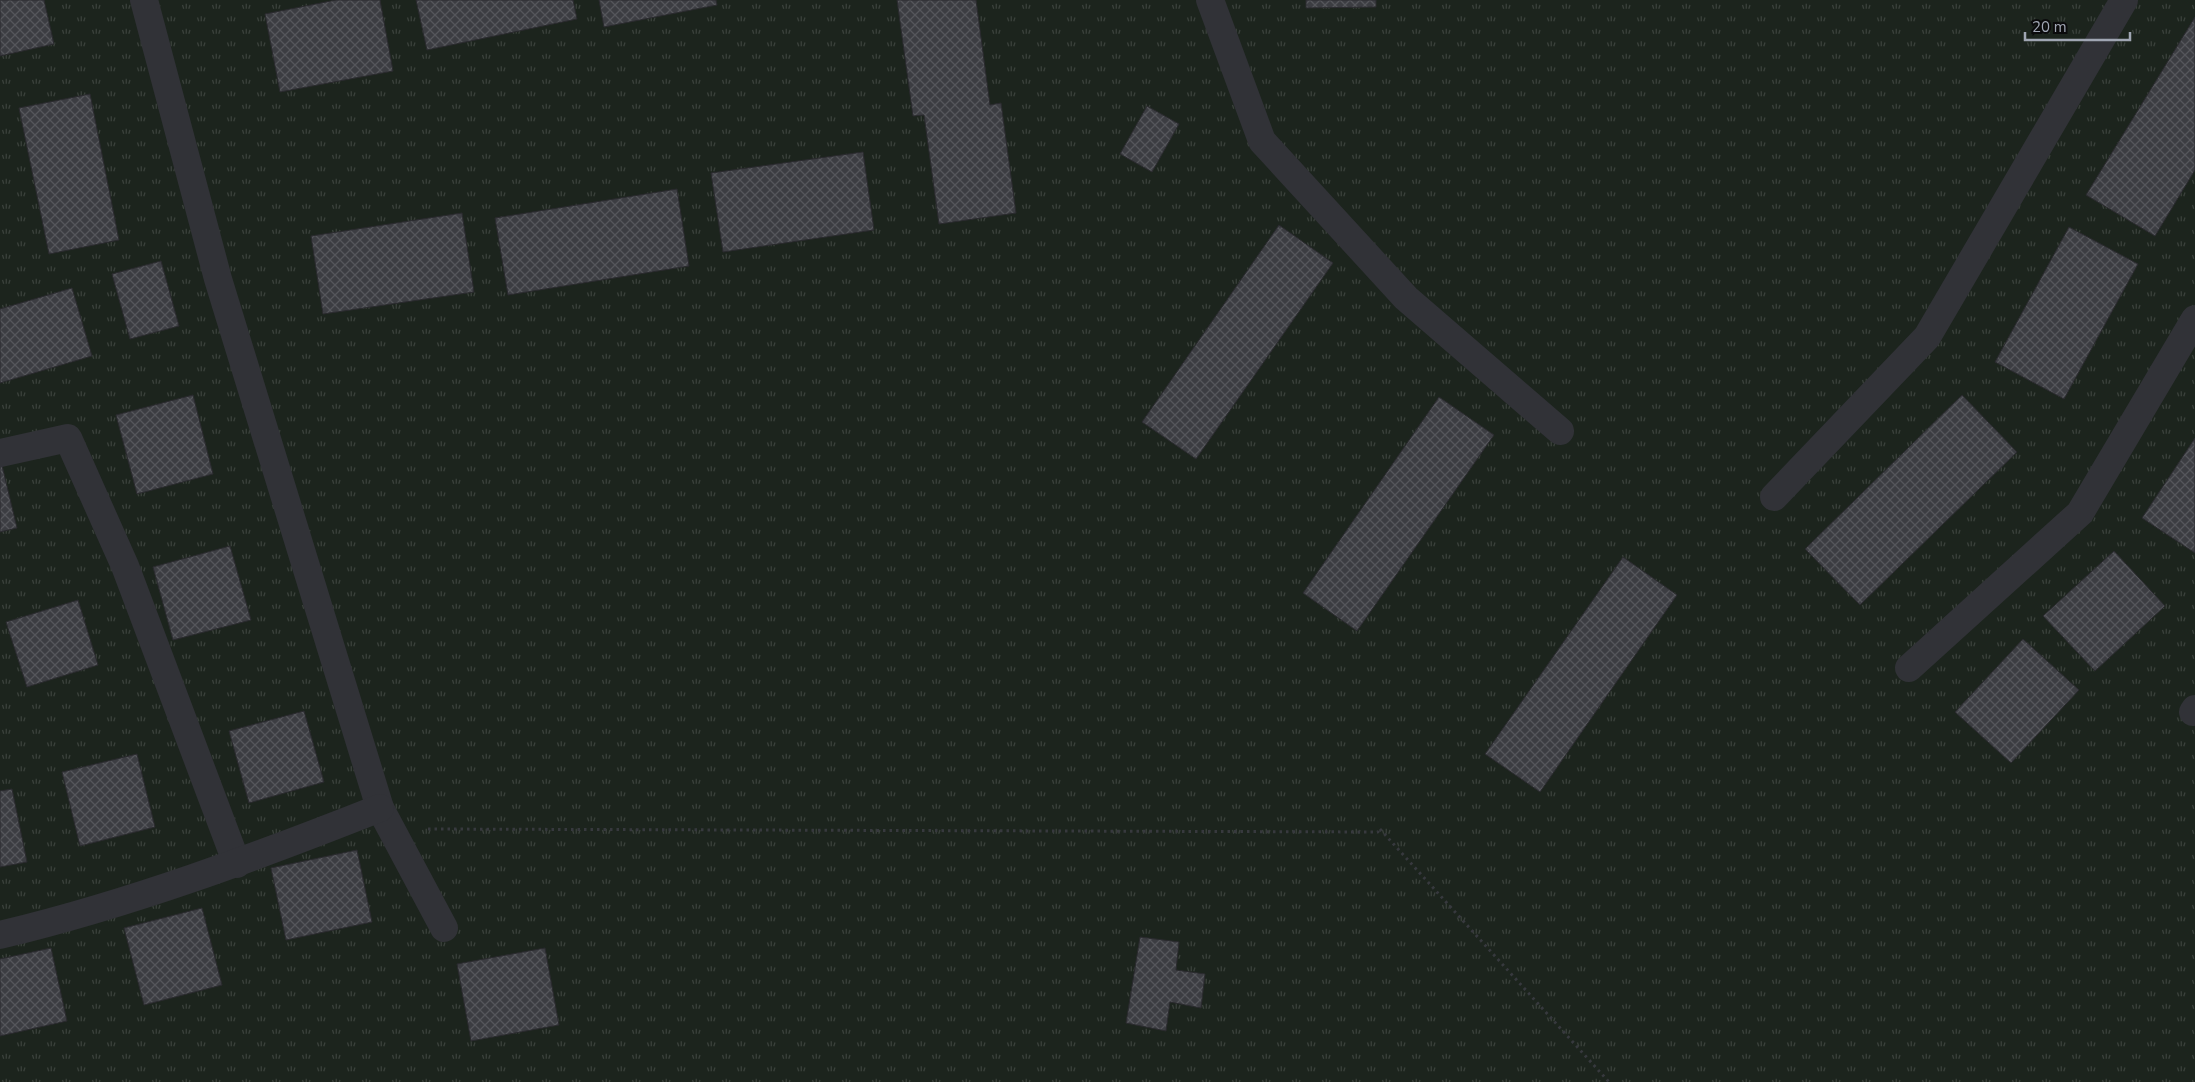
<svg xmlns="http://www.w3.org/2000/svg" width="2195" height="1082" viewBox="0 0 2195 1082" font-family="'Nunito Sans',sans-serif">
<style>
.park{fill:url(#park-tufts)}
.building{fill:url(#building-cross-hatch);stroke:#2a2a2e}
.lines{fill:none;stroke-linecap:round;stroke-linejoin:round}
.path{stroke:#37393e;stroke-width:3;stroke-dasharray:2.5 4;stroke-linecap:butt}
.street{stroke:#313237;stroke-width:28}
</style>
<defs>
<pattern id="park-tufts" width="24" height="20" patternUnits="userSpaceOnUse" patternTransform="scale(1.25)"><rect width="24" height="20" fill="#1c241d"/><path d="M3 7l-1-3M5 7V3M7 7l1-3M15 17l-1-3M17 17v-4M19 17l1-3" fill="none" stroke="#3a413b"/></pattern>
<pattern id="building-cross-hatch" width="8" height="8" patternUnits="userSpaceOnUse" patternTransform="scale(1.25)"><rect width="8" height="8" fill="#3c3d42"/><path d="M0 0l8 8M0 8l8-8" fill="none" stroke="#55565b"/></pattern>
</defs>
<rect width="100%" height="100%" fill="#101012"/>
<rect class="park" x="0" y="0" width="2195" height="1082"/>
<g class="building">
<polygon points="0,0 44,0 54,44 0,56"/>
<polygon points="336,0 380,0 393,71 280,92 265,14"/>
<polygon points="416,0 573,0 577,19 427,50"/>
<polygon points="599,0 716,0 717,5 604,27"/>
<polygon points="897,0 976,0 990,105 1001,103 1016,213 939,224 924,115 913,116"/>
<polygon points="1306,0 1376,0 1376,7 1306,8"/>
<polygon points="2195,17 2195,170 2155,236 2086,195"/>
<polygon points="90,94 119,240 49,254 19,108"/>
<polygon points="1147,106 1179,124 1152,172 1120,154"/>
<polygon points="863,152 874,230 723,252 711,173"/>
<polygon points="677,189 689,266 508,295 495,218"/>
<polygon points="462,213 474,292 323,314 311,236"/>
<polygon points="1279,225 1333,263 1196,459 1142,422"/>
<polygon points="2069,227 2138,264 2064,399 1995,362"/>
<polygon points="161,261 179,326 130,339 112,274"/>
<polygon points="72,288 92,356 0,383 0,309"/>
<polygon points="193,395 213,474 137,494 116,415"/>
<polygon points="1962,395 2017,452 1860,605 1805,549"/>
<polygon points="1439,397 1494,435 1357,631 1303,593"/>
<polygon points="2195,438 2195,553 2142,518"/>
<polygon points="0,457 17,528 0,532"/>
<polygon points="230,546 251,620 173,640 153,567"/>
<polygon points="2114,551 2165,606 2095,671 2043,616"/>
<polygon points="1623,557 1677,595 1540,792 1485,754"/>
<polygon points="78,600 98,665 27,687 6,622"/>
<polygon points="2023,639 2079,690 2011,763 1955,712"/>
<polygon points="304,711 324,782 249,803 229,731"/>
<polygon points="137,754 155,827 80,846 62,772"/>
<polygon points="12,789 27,862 0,867 0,791"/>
<polygon points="357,850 372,922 286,940 271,868"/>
<polygon points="202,908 222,985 144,1005 124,928"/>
<polygon points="1140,937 1179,942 1176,970 1205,974 1201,1008 1170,1002 1166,1031 1126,1023"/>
<polygon points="51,948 67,1021 0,1036 0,959"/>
<polygon points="545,948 559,1025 471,1041 457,964"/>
</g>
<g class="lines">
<polyline class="path" points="428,829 1378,832 1379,828 1609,1082"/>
<g class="street">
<polyline points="144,0 218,279 380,808 444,928"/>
<polyline points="1210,0 1262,141 1406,298 1560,431"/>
<polyline points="0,453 68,438 125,566 237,864"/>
<polyline points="1774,497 1927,337 2124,0"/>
<polyline points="1909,668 2080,513 2195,319"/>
<polyline points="2193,712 2195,709"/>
<path d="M0,935C130,904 256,857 380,808"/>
</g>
</g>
<path d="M2025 32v8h105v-8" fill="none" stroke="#a0a6b3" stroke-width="2.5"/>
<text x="2032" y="32" font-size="15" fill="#a0a6b3" stroke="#0b0b0c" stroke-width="4" paint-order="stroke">20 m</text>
</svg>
